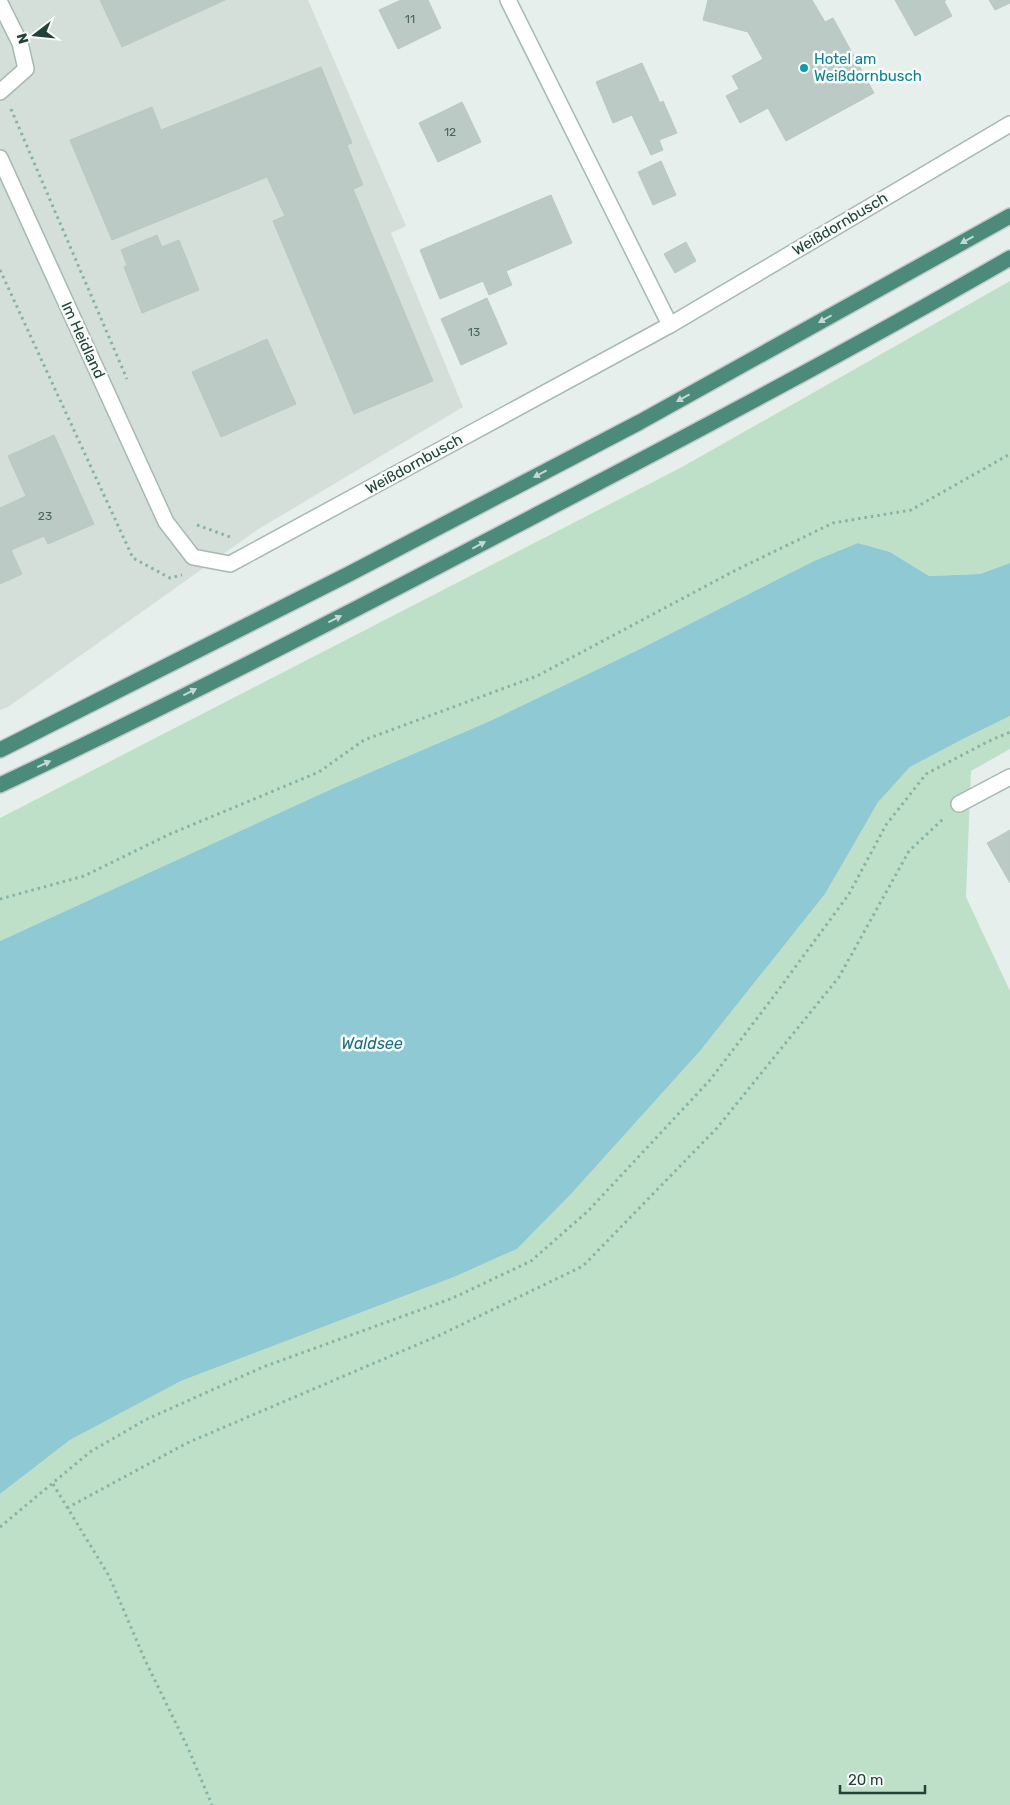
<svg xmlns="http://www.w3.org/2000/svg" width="1010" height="1805" viewBox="0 0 1010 1805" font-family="Rubik,sans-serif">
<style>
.built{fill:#d4dfda}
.green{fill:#bfe0c8}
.water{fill:#8ec9d4}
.building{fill:#bbcac4;stroke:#b8c9c2}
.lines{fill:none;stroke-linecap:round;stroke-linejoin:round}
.service-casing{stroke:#a8b8b2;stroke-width:18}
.minor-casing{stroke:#a8b8b2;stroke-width:18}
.tertiary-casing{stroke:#a8b8b2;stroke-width:18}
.trunk-casing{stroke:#c2cac8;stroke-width:18}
.path{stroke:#86b3a5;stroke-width:3;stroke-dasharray:2.5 4;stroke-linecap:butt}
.service{stroke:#fff;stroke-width:15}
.minor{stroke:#fff;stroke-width:15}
.tertiary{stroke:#fff;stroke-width:15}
.trunk{stroke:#4c8a7c;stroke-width:15}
.oneway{fill:#c4d9d4}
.culture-dot{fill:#0f9aa8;stroke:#f7fbf9;stroke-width:2}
.labels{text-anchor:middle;stroke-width:5;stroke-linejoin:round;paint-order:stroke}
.number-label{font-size:12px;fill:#4a645c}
.culture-label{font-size:15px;fill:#0d838f;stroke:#f7fbf9;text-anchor:start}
.street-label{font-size:15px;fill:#24423a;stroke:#f7fbf9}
.water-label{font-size:16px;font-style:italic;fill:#1c6f80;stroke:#f7fbf9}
</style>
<rect width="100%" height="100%" fill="#e6efeb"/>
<polygon class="built" points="0,0 308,0 406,226 391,233 463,407 257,530 8,707 0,710"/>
<g class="green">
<polygon points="1010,281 1010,563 980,574 929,576 890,552 858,543 816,560 640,649 490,721 336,787 0,941 0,818 682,467"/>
<polygon points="1010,716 1010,749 971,771 966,897 1010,991 1010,1805 0,1805 0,1494 70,1440 181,1381 454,1277 517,1249 572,1193 700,1051 825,894 877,802 910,767 965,738"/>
</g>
<polygon class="water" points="858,543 890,552 929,576 980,574 1010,563 1010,716 965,738 910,767 878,802 825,894 700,1051 572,1193 517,1249 454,1277 181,1381 70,1440 0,1494 0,941 336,787 490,721 640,649 816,560"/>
<g class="building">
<polygon points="100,0 225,0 122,47"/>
<polygon points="401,0 428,0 441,28 398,49 379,10"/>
<polygon points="708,0 812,0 825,22 833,18 874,93 786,141 768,108 740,123 726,96 739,89 732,76 763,59 748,32 703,20"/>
<polygon points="895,0 946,0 944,1 952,16 915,36"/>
<polygon points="989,0 1010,0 1010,3 995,10"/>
<polygon points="642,63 660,103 663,101 677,133 659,140 663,150 651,155 632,115 613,123 596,82"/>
<polygon points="321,67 352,143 347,145 363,185 353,189 433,381 354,414 273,221 285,216 267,177 112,240 70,140 152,107 161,130"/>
<polygon points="462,102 481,142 438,162 419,123"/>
<polygon points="661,161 676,195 653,205 638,172"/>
<polygon points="551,195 572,243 506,271 512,285 489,295 483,281 440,299 420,250"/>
<polygon points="157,235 162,247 179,240 199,290 142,313 124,267 127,265 121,250"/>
<polygon points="686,242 696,261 675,273 664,254"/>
<polygon points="487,298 507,344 461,365 441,319"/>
<polygon points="267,339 296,404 221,437 192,372"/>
<polygon points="54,435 94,524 48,544 44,536 11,550 22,574 0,584 0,508 26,496 8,456"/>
<polygon points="1010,830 1010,883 987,843"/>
</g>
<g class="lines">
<defs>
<polyline id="service" points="0,3 20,43 26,69 0,92"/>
<g id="minor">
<polyline points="508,0 670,325"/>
<polyline points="959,804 1010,777"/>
</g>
<polyline id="tertiary" points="0,158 166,522 193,557 230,564 670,325 1010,124"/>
<g id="trunk">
<polyline points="0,750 349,574 640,422 1010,216"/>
<path d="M0,785C183,699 363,606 542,512C699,430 856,347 1010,258"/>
</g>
</defs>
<use href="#service" class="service-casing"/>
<use href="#minor" class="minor-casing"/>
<use href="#tertiary" class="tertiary-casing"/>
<use href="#trunk" class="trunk-casing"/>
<g class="path">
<polyline points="11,109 127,379"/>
<polyline points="0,270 133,558 170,578 182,575"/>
<polyline points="197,525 233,538"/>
<polyline points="0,899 84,876 170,834 319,772 364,740 537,676 736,570 833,523 911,510 1010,454"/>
<polyline points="53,1484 109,1576 145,1660 188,1748 212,1805"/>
<polyline points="67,1508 187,1443 440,1335 583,1266 717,1128 839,977 909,851 943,819"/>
<polyline points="0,1527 90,1452 145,1420 263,1367 453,1298 531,1261 588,1211 710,1080 774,996 849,894 886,825 926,774 987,742 1010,732"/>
</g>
<use href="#service" class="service"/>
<use href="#minor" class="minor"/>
<use href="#tertiary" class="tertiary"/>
<use href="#trunk" class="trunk"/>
</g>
<defs><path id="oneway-solid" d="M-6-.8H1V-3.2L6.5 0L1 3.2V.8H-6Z" transform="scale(1.25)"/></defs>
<g class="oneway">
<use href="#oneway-solid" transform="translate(967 240) rotate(151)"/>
<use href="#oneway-solid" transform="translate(825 319) rotate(151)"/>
<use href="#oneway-solid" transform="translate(683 398) rotate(151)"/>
<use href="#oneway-solid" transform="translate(540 474) rotate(152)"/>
<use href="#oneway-solid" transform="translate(479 545) rotate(-28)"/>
<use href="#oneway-solid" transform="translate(335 619) rotate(-27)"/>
<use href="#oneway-solid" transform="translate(190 692) rotate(-27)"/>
<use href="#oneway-solid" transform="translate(44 764) rotate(-25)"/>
</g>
<circle class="culture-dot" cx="804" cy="68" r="5"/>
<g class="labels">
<g class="number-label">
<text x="410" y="23">11</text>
<text x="450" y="136">12</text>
<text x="474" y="336">13</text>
<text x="45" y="520">23</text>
</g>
<g class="culture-label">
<text x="814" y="64">Hotel am<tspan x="814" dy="17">Weißdornbusch</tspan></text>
</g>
<g class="street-label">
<text transform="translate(840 224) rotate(-31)" y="5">Weißdornbusch</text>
<text transform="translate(83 340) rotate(65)" y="5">Im Heidland</text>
<text transform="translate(414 464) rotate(-29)" y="5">Weißdornbusch</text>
</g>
<g class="water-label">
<text x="372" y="1049">Waldsee</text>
</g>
</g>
<g transform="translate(35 35) rotate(254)" stroke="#f7fbf9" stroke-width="4" paint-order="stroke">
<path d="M0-4L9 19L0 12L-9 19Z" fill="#24423a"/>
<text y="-8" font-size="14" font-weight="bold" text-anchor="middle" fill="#24423a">N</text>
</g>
<path d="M840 1785v8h85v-8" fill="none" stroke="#24423a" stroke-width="2.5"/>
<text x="848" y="1785" font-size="15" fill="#24423a" stroke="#f7fbf9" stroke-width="4" paint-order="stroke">20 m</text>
</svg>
